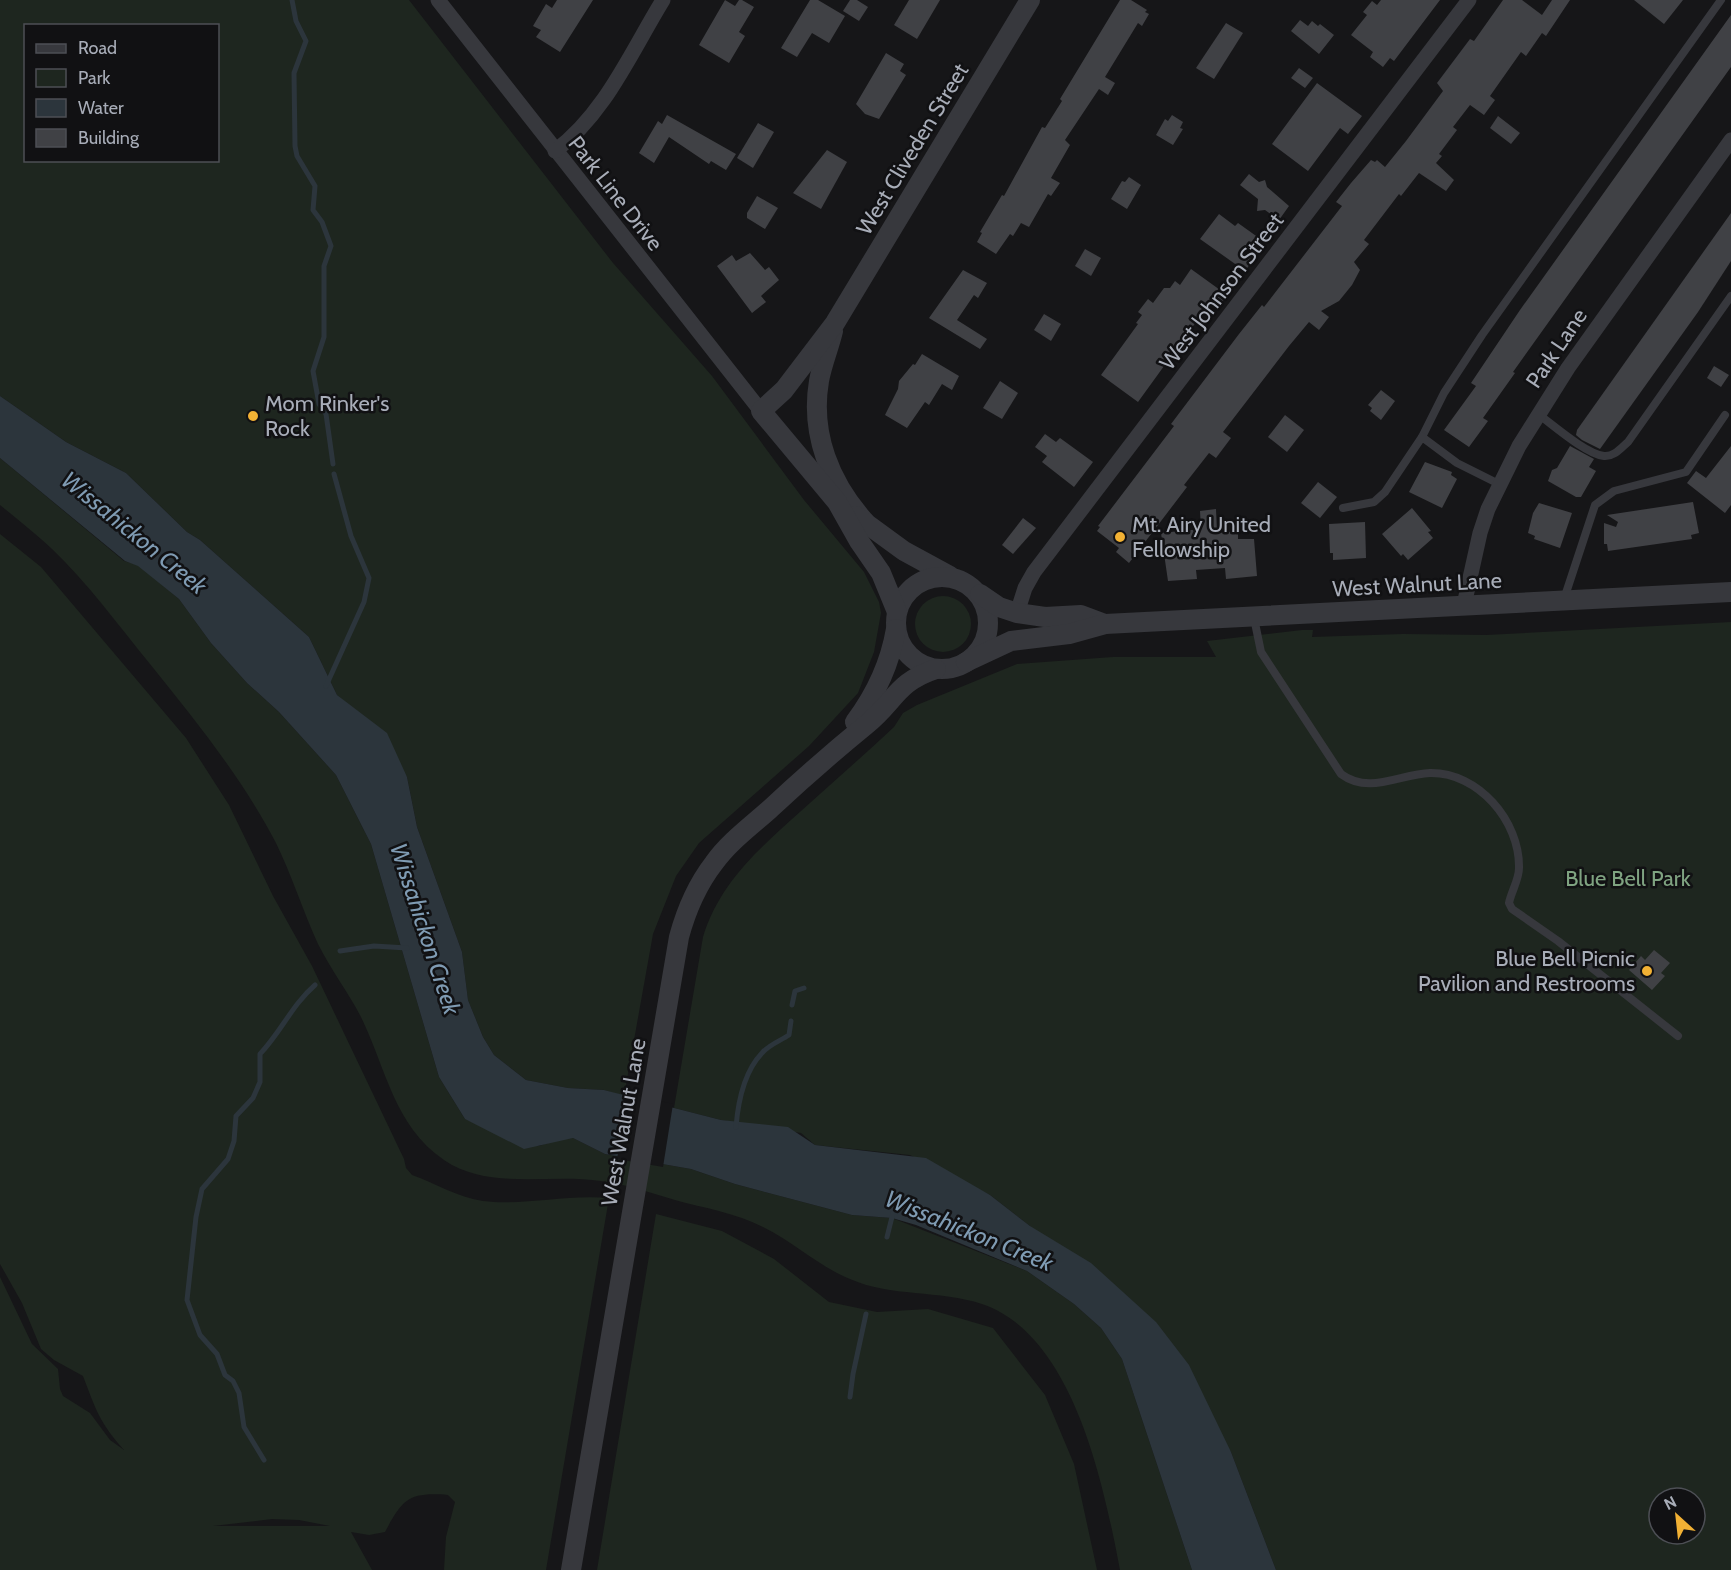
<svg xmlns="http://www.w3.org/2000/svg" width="1731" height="1570" viewBox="0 0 1731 1570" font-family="Cabin,sans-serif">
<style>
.green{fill:#1e261f;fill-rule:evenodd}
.water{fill:#2c353c}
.pier{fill:#161618}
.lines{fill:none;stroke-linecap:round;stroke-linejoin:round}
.stream{stroke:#2c353c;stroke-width:5}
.building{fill:#404145}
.service{stroke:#37383d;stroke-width:8}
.minor{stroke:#37383d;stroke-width:15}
.tertiary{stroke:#37383d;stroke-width:20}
.poi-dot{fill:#f2b134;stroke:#111113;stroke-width:2}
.labels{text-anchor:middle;stroke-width:5;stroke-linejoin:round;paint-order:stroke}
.street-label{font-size:22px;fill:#a8adb8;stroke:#111113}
.poi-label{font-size:22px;fill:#a8adb8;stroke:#111113;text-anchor:start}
.park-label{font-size:22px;fill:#7fa381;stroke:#111113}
.water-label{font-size:24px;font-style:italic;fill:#7f9bb3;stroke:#111113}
</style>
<rect width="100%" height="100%" fill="#161618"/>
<g class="green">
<path d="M0,0H409L613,263L712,376L804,500L864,572L879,602L881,613L874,652L858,693L809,746L699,843L676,876L653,934L624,1096L604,1090L568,1088L526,1080L494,1055L483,1037L468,1000L462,952L417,827L407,777L354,711L337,695L309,637L200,540L187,532L126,473L66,442L0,396ZM26,26H218V160H26Z"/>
<path d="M0,458L124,561L138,565L179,599L211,643L247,683L279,712L336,775L371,844L439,1077L465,1119L539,1146L559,1139L573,1138L605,1154L691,1169L735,1184L852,1215L892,1218L1027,1271L1074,1304L1101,1328L1122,1359L1192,1570H1120C1104,1486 1074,1335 982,1304C940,1290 890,1297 850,1279C818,1266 794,1242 763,1227C736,1213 704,1208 675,1200C651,1193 626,1184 601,1181C550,1173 489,1191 444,1160C394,1126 386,1068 361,1017C348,992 331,970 318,944C303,911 292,876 276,843C242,778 196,721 150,664C118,625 88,583 51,548C35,533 17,519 0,505Z"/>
<path d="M0,534L41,567L186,738L229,805L273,896L312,966L404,1159L406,1168L412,1175C435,1183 459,1198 483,1201C523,1206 566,1194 609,1198L546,1570H444L446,1537L455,1502L448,1495C408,1492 403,1499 385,1532L369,1535L351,1532L372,1570H0V1277L32,1344L58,1369L60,1389L63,1396L90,1413L110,1440L124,1450C99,1422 96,1410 83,1376L54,1360L41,1349L22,1303L0,1264ZM272,1519L299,1520L330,1526H213Z"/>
<circle cx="943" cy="624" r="28"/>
<path d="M1731,622V1570H1276L1231,1452L1030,1226L990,1195L910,1155L815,1145L801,1133L721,1120L674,1108L703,937C720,882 759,849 801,811C832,783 863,756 894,727L903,713L917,705L1017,664L1113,657H1216L1207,641L1302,630H1313L1312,637L1403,634L1486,635ZM1659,1498H1695V1534H1659Z"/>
<polygon points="656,1214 722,1231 774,1259 829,1302 877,1312 928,1309 993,1328 1045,1395 1074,1464 1097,1570 597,1570"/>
</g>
<polygon class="water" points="0,396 66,442 126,473 187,532 200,540 309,637 337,695 387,733 407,777 417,827 462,952 468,1000 483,1037 494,1055 526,1080 568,1088 604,1090 721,1120 788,1127 815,1145 926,1158 990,1195 1030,1226 1091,1263 1156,1322 1189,1365 1231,1452 1276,1570 1192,1570 1122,1359 1101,1328 1074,1304 1027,1271 916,1225 892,1218 852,1215 735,1184 691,1169 605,1154 573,1138 524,1149 465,1119 439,1077 371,844 336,775 279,712 247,683 211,643 179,599 138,566 125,561 0,458"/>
<polygon class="pier" points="628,1093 673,1104 663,1167 617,1159"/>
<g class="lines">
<g class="stream">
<polyline points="292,0 296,21 306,41 294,73 295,146 297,156 315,186 313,210 322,222 331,246 324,266 324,337 313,371 319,404 326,414 333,464"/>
<polyline points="326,686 364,602 369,578 351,536 334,474"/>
<polyline points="340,951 374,946 407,948"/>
<polyline points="792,1005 795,991 804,988"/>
<path d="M736,1127C738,1102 744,1072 762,1053C770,1044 780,1041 789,1035L791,1021"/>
<polyline points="887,1237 893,1213"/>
<polyline points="850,1397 853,1374 866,1314"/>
<path d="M264,1460L244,1427L239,1393L233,1381L225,1375L217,1354L200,1335L187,1300L196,1217L202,1189L228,1159L234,1141L236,1116L253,1098L260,1082V1054C281,1032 292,1005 315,985"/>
</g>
</g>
<g class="building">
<polygon points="557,0 593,0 560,52 536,37 541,30 533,26 546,4 552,8"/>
<polygon points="725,0 735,6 739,0 742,0 754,7 739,32 745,36 729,63 699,45"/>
<polygon points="810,0 818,0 845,16 829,43 812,33 797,57 781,48"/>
<polygon points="850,0 857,0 868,7 859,21 843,11"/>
<polygon points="909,0 940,0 917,39 894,25"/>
<polygon points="1120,0 1131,0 1147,10 1145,12 1149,14 1142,26 1138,23 1105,77 1115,83 1108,95 1099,89 1065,140 1070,145 1051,178 1060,183 1051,196 1048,194 1029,227 1021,223 1013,236 1010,234 996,254 977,242 982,233 980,232 1002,195 1004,196 1042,127 1045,128 1062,101 1060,99"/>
<polygon points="1381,0 1440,0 1394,61 1390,58 1383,67 1370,57 1373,52 1351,35 1367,15 1363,12 1372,1 1377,5"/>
<polygon points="1503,0 1522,0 1542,15 1552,0 1570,0 1546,36 1542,33 1526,56 1521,52 1490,96 1495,100 1484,115 1470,105 1453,127 1457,130 1439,154 1442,156 1436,163 1454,180 1446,191 1419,173 1401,196 1399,194 1364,240 1369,244 1354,262 1360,270 1352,285 1339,301 1321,311 1329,317 1319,330 1309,322 1289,346 1223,432 1231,438 1216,458 1209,453 1184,485 1187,487 1129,563 1116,552 1119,548 1097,531 1100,527 1098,526 1174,426 1171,424 1239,334 1262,305 1264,307 1342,206 1336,202 1351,183 1371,160 1375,162 1377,160 1385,167 1406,141 1443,91 1437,83 1470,39 1474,41"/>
<polygon points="1634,0 1683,0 1664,24"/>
<polygon points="1731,15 1731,67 1513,372 1515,373 1483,418 1488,421 1469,447 1444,430 1476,386 1471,383 1520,310"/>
<polygon points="1300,20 1308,26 1312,21 1318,26 1320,24 1334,35 1319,54 1291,31"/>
<polygon points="1226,23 1243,33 1214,79 1196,68"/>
<polygon points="886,53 904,64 900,71 906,75 879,119 865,114 856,104"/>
<polygon points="1299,68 1313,78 1305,88 1291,78"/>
<polygon points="1317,83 1362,116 1348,134 1340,128 1308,171 1272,144"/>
<polygon points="667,115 736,154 726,170 711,161 709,164 669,137 654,163 639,153 658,121 662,124"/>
<polygon points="1172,115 1183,122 1180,128 1183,129 1173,145 1156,135 1165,119 1168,121"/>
<polygon points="1498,116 1520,133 1511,144 1490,128"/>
<polygon points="758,123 774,132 753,168 737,158"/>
<polygon points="827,150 847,162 821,209 793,193"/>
<polygon points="1249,174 1259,182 1265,180 1267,187 1289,206 1279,220 1265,210 1257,211 1258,199 1240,185"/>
<polygon points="1129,177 1141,185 1127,209 1111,199 1122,181 1125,182"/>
<polygon points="757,196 778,208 765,229 747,218 747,213"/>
<polygon points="1731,213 1731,261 1698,312 1600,449 1582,440 1576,435 1577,430"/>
<polygon points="1219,214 1235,226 1238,223 1259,238 1247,255 1253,260 1245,271 1200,239"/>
<polygon points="1085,249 1101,258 1091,276 1075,266"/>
<polygon points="750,253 765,270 769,267 779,280 761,296 766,302 752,313 717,266 732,255 736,261"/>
<polygon points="1191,269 1227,295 1219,307 1213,303 1193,326 1138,402 1101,375 1138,324 1136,323 1142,315 1138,312 1148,299 1153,303 1164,288 1170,288 1175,281 1180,285"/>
<polygon points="963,270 987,283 978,298 974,295 957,320 987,339 980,349 929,318"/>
<polygon points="1044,314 1061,324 1051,341 1034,330"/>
<polygon points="922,354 959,376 952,390 942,384 929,405 925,402 907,428 885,415 898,389 899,381 913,364 915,365"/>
<polygon points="1714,366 1729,375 1721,387 1707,378"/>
<polygon points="1000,381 1018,393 1002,419 983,408"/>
<polygon points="1381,390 1395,401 1381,420 1370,411 1372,408 1368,405"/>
<polygon points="1285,415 1304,430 1287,452 1268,437"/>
<polygon points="1045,434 1056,442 1060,438 1093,462 1074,487 1042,462 1047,456 1035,447"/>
<polygon points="1570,446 1594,459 1589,467 1596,471 1581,497 1576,497 1548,481 1552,470 1557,468"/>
<polygon points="1731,446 1731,505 1725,513 1687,483 1696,471 1706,478"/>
<polygon points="1425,462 1452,472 1451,475 1457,479 1442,508 1409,492"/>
<polygon points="1318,482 1337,497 1320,518 1301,503"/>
<polygon points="1693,502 1699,533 1691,535 1692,539 1608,551 1607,544 1604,544 1604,523 1616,527 1618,522 1607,515"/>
<polygon points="1539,503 1572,513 1560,548 1534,539 1535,536 1528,533 1533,513"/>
<polygon points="1412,508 1431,531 1428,532 1433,538 1408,560 1403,554 1401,556 1382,534"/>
<polygon points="1216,509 1217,533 1238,531 1238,539 1254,539 1257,576 1226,579 1225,568 1196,570 1197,579 1168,581 1161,533 1201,529 1200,511"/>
<polygon points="1023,518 1036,528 1013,554 1002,545"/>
<polygon points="1365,522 1366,558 1333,560 1333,553 1330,553 1329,524"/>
<polygon points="1654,950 1670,963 1661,973 1665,976 1652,990 1629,970 1641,956 1645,960"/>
</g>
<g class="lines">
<g class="service">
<path d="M1538,414C1553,425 1586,454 1604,456C1614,457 1621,448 1628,442L1731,296"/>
<polyline points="1422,437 1444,393 1482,335 1721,0"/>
<polyline points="1343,508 1374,502 1385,492 1422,437 1457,463 1499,484"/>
<polyline points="1564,599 1595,505 1614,491 1686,472 1725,415"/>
<path d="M1254,618L1261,652L1341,774C1369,795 1400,774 1430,773C1478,772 1520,821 1519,868C1519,880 1511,892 1509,903L1512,909L1558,941L1678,1036"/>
</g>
<g class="minor">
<polyline points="438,0 761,411"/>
<path d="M555,151C605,114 631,52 663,0"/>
<polyline points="1464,605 1480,533 1488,509 1519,446 1568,368 1731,140"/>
<polyline points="1017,613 1025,588 1034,572 1469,0"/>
</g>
<g class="tertiary">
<path d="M833,331C829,348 822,364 819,381C810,434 830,483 865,522"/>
<polyline points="856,516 904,551 950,576"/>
<circle cx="942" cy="623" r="46"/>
<polyline points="980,594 999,607 1017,613 1045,617 1081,615 1105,624"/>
<polyline points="897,612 881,573 859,541 837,502 761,411 784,390 835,323 1030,0"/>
<polyline points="966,662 1011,641 1069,634 1105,624 1731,592"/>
<path d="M855,722C876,694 890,664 896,629"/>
<path d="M571,1570L679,937C686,911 697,885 714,863C729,842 751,826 770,809C801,780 833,752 866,725C895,702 896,682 936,669"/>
</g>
</g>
<g class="poi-dot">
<circle cx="253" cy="416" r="6"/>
<circle cx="1120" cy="537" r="6"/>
<circle cx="1647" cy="971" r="6"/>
</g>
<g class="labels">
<g class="street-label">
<text transform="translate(912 149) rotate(-59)" y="8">West Cliveden Street</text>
<text transform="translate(616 193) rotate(52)" y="8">Park Line Drive</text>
<text transform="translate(1221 291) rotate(-53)" y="8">West Johnson Street</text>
<text transform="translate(1556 348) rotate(-56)" y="8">Park Lane</text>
<text transform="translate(1417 584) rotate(-3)" y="8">West Walnut Lane</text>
<text transform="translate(623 1122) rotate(-80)" y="8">West Walnut Lane</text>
</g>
<g class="poi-label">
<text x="265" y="411">Mom Rinker's<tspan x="265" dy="25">Rock</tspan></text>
<text x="1132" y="532">Mt. Airy United<tspan x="1132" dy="25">Fellowship</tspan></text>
<text x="1635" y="966" text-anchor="end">Blue Bell Picnic<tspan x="1635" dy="25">Pavilion and Restrooms</tspan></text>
</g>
<g class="park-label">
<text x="1628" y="886">Blue Bell Park</text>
</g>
<g class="water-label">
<text transform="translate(134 533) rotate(39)" y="8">Wissahickon Creek</text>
<text transform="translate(425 929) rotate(72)" y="8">Wissahickon Creek</text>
<text transform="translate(969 1231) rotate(22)" y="8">Wissahickon Creek</text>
</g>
</g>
<rect x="24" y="24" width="195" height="138" fill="#111113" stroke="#4d4f55" stroke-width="1.5"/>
<rect x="36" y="44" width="30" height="9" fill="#37383d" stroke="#4d4f55" stroke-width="1.5"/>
<text x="78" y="54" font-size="18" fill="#a8adb8">Road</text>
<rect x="36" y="69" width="30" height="18" fill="#1e261f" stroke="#4d4f55" stroke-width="1.5"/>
<text x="78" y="84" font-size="18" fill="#a8adb8">Park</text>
<rect x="36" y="99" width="30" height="18" fill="#2c353c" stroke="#4d4f55" stroke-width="1.5"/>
<text x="78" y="114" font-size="18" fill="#a8adb8">Water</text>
<rect x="36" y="129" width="30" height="18" fill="#404145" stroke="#4d4f55" stroke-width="1.5"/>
<text x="78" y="144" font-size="18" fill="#a8adb8">Building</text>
<g transform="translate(1677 1516) rotate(333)"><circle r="28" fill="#111113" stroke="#4d4f55" stroke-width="1.5"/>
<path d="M0-4.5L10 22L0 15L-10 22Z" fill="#f2b134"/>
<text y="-9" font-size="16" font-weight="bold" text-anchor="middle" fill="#a8adb8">N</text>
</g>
</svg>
